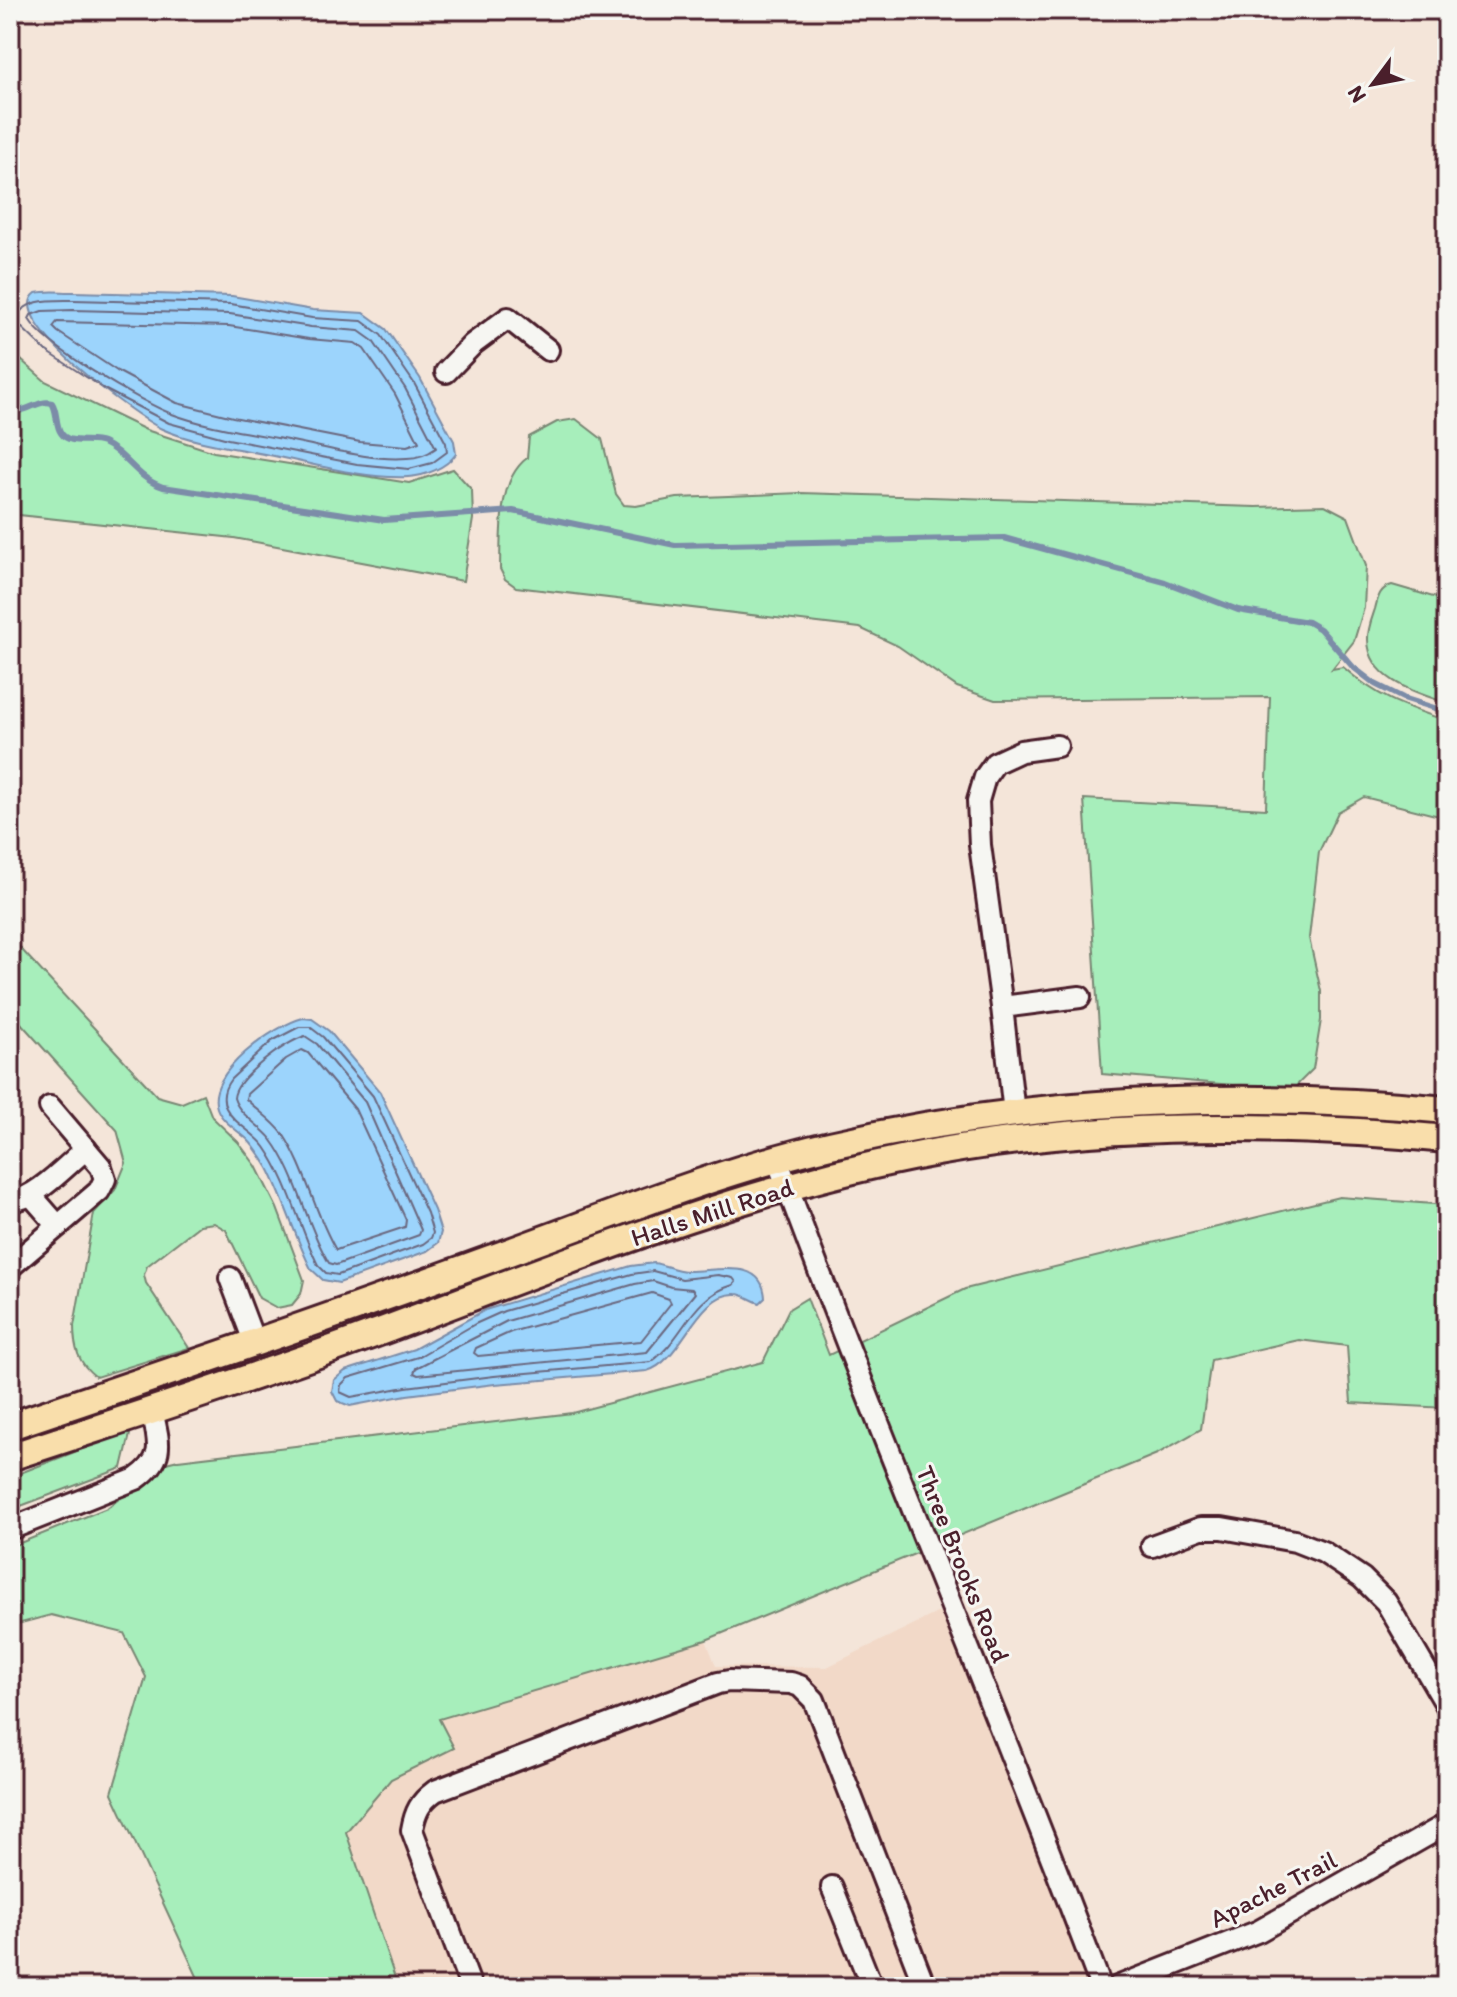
<svg xmlns="http://www.w3.org/2000/svg" width="1457" height="1997" viewBox="0 0 1457 1997" font-family="Itim,sans-serif">
<style>
.built{fill:#f2d9c8}
.green{fill:#a7eebb;stroke:#788673;stroke-width:2}
.water{fill:#9cd4fc;stroke:#7b8ca8;stroke-width:2}
.lines{fill:none;stroke-linecap:round;stroke-linejoin:round}
.shore{stroke:#6b677f;stroke-width:2}
.stream{stroke:#7b8ca8;stroke-width:6}
.minor-casing{stroke:#4a1f2b;stroke-width:26}
.major-casing{stroke:#4a1f2b;stroke-width:32}
.path{stroke:#4a1f2b;stroke-width:3;stroke-dasharray:2 6;stroke-linecap:butt}
.minor{stroke:#f6f6f2;stroke-width:20}
.major{stroke:#f9deab;stroke-width:26}
.labels{text-anchor:middle;stroke-width:6;stroke-linejoin:round;paint-order:stroke}
.street-label{font-size:26px;fill:#4a1f2b;stroke:#f6f6f2}
</style>
<rect width="100%" height="100%" fill="#f4e5d9"/>
<filter id="ink" filterUnits="userSpaceOnUse"><feTurbulence type="fractalNoise" baseFrequency=".0125" numOctaves="2"/><feDisplacementMap in="SourceGraphic" scale="16" xChannelSelector="R" yChannelSelector="G"/><feConvolveMatrix kernelMatrix="1 2 1 2 8 2 1 2 1" color-interpolation-filters="sRGB"/></filter>
<g filter="url(#ink)">
<polygon class="built" points="947,1608 1091,1987 398,1987 346,1831 391,1779 453,1749 438,1719 706,1640 716,1666 827,1667"/>
<g class="green">
<polygon points="10,347 20,359 45,381 146,430 214,452 409,483 453,469 472,490 473,519 463,581 234,538 10,514"/>
<path d="M576,419L602,439L616,494L624,505L636,506L677,498L801,493L1256,507L1325,505L1348,517L1366,566L1364,608L1354,641L1332,669L1343,667C1378,698 1403,706 1447,721V818L1364,797L1338,812L1319,852L1309,938L1321,991V1020L1313,1069L1292,1090L1102,1074L1084,799L1266,809L1270,697L995,700L957,687L898,646L860,628L516,587L505,579L500,569C501,534 497,481 527,458L529,437L557,422Z"/>
<path d="M1392,585L1447,601V703C1417,693 1369,680 1368,640C1367,630 1372,618 1375,609C1378,597 1380,588 1392,585Z"/>
<path d="M10,937L157,1096L182,1103L203,1094L212,1117L238,1142L256,1166L277,1208L304,1280L301,1294L292,1305L277,1308L259,1298L226,1230L214,1223L200,1225L147,1266L144,1275L146,1283L189,1348L96,1377C78,1363 74,1348 74,1326L94,1213L115,1190L126,1163L117,1130L10,1011Z"/>
<polygon points="1339,1197 1447,1205 1447,1408 1351,1403 1347,1346 1299,1340 1211,1360 1201,1429 1157,1454 706,1640 439,1719 454,1748 391,1779 346,1832 398,1987 202,1987 112,1793 146,1677 124,1633 51,1615 10,1626 10,1547 107,1508 166,1463 178,1460 572,1413 763,1362 789,1309 807,1298 829,1355 965,1289"/>
<polygon points="131,1430 122,1468 10,1510 10,1477"/>
</g>
<g class="water">
<path d="M73,292L232,296L313,310L364,313L386,329L420,378L454,441L456,454C446,468 425,476 408,477C362,479 314,464 269,455C236,448 193,443 162,429C138,418 0,319 36,293C47,290 61,292 73,292Z"/>
<path d="M303,1018L312,1019L329,1031L380,1092L434,1210L441,1232L438,1243L427,1251L339,1283L323,1280L311,1269C295,1237 285,1201 268,1168C262,1158 255,1147 247,1139C236,1129 222,1122 217,1108C205,1073 275,1025 303,1018Z"/>
<path d="M654,1263C665,1265 675,1270 686,1271C713,1272 763,1256 765,1298L760,1303C752,1301 744,1294 736,1294C696,1292 683,1361 647,1371L495,1384L407,1395L350,1406L337,1401L332,1391L334,1380L345,1371L414,1349L485,1310L631,1266Z"/>
</g>
<g class="lines">
<g class="shore">
<path d="M73,300L231,304L312,318L362,321L381,335L414,383L446,443L447,452L432,463L409,469L357,464L228,439L169,423L106,390L45,350L14,320C26,298 50,300 73,300Z"/>
<path d="M73,310L230,314L311,327L359,331L373,341L405,388L436,448C428,454 417,458 407,458C370,461 328,448 292,441C253,433 209,428 172,414C141,402 44,346 29,319L31,315L42,311Z"/>
<polygon points="57,322 229,326 309,339 355,343 364,349 395,394 419,442 407,446 360,442 233,417 177,403 117,371 58,332 53,327"/>
<path d="M299,1027H310L323,1037L373,1096L427,1213L433,1233L431,1238L423,1244L338,1275L326,1273L318,1265C299,1227 290,1183 265,1147C254,1132 234,1124 226,1108C221,1097 224,1088 231,1079L272,1041Z"/>
<path d="M305,1036L317,1044L365,1102L421,1230L419,1235L336,1265L329,1263C305,1224 299,1176 271,1139C260,1125 239,1115 234,1098C235,1078 285,1042 305,1036Z"/>
<path d="M302,1050L308,1053L355,1109L406,1220L405,1227L336,1250C314,1213 307,1170 283,1134C273,1120 258,1111 246,1099L247,1094L286,1059Z"/>
<path d="M653,1271L682,1279L718,1275L733,1278L736,1282L733,1285C689,1298 685,1338 651,1362L494,1376L406,1387L351,1397L340,1392L341,1385L348,1378L418,1357L475,1324L504,1311L632,1274Z"/>
<polygon points="653,1281 671,1287 692,1289 695,1293 647,1352 418,1375 414,1373 416,1368 507,1321 635,1284"/>
<polygon points="652,1293 669,1299 671,1303 641,1341 478,1356 474,1353 476,1348 511,1332"/>
</g>
<path class="stream" d="M10,410C25,415 37,399 52,403C58,412 55,425 61,433C70,446 90,437 103,443C126,453 137,479 163,487L384,520L513,511L675,545L1004,538L1165,582L1238,610L1308,622L1320,629L1353,667L1375,684L1403,698L1447,712"/>
<defs>
<g id="minor">
<polyline points="446,372 473,344 508,318 548,350"/>
<polyline points="1002,1007 980,845 978,801 985,777 995,763 1021,751 1057,746"/>
<polyline points="1014,1113 1002,1007 1080,997"/>
<path d="M777,1159C879,1437 997,1709 1101,1987"/>
<polyline points="31,1195 58,1226"/>
<path d="M10,1200C32,1203 69,1163 86,1149"/>
<polyline points="10,1267 99,1191 105,1179 101,1167 50,1107"/>
<polyline points="230,1278 255,1344"/>
<path d="M10,1529L136,1479C166,1458 159,1443 152,1410"/>
<polyline points="1152,1546 1201,1528 1222,1528 1295,1541 1323,1552 1362,1578 1386,1602 1447,1706"/>
<polyline points="832,1887 872,1987"/>
<path d="M471,1987L412,1830C415,1812 420,1802 435,1791L718,1683L729,1681L791,1683L800,1686L814,1700L925,1987"/>
<polyline points="1117,1987 1259,1931 1447,1824"/>
</g>
<g id="major">
<path d="M10,1426C171,1372 331,1317 490,1259C602,1219 714,1172 830,1145C1032,1099 1241,1090 1447,1110"/>
<path d="M10,1457C131,1417 252,1379 371,1335C549,1269 724,1195 911,1157C1086,1122 1270,1122 1447,1139"/>
</g>
</defs>
<use href="#minor" class="minor-casing"/>
<use href="#major" class="major-casing"/>
<polyline class="path" points="1441,551 1447,553"/>
<use href="#minor" class="minor"/>
<use href="#major" class="major"/>
</g>
</g>
<g class="labels">
<g class="street-label">
<text transform="translate(712 1212) rotate(-18)" y="9">Halls Mill Road</text>
<text transform="translate(963 1564) rotate(68)" y="9">Three Brooks Road</text>
<text transform="translate(1273 1889) rotate(-27)" y="9">Apache Trail</text>
</g>
</g>
<rect width="1457" height="1997" fill="none" stroke="#f6f6f2" stroke-width="40"/>
<rect x="20" y="20" width="1417" height="1957" fill="none" stroke="#4a1f2b" stroke-width="3" filter="url(#ink)"/>
<g transform="translate(1373 84) rotate(238)" stroke="#f6f6f2" stroke-width="6" paint-order="stroke">
<path d="M0-6L14 30L0 20L-14 30Z" fill="#4a1f2b"/>
<text y="-12" font-size="22" font-weight="bold" text-anchor="middle" fill="#4a1f2b">N</text>
</g>
</svg>
